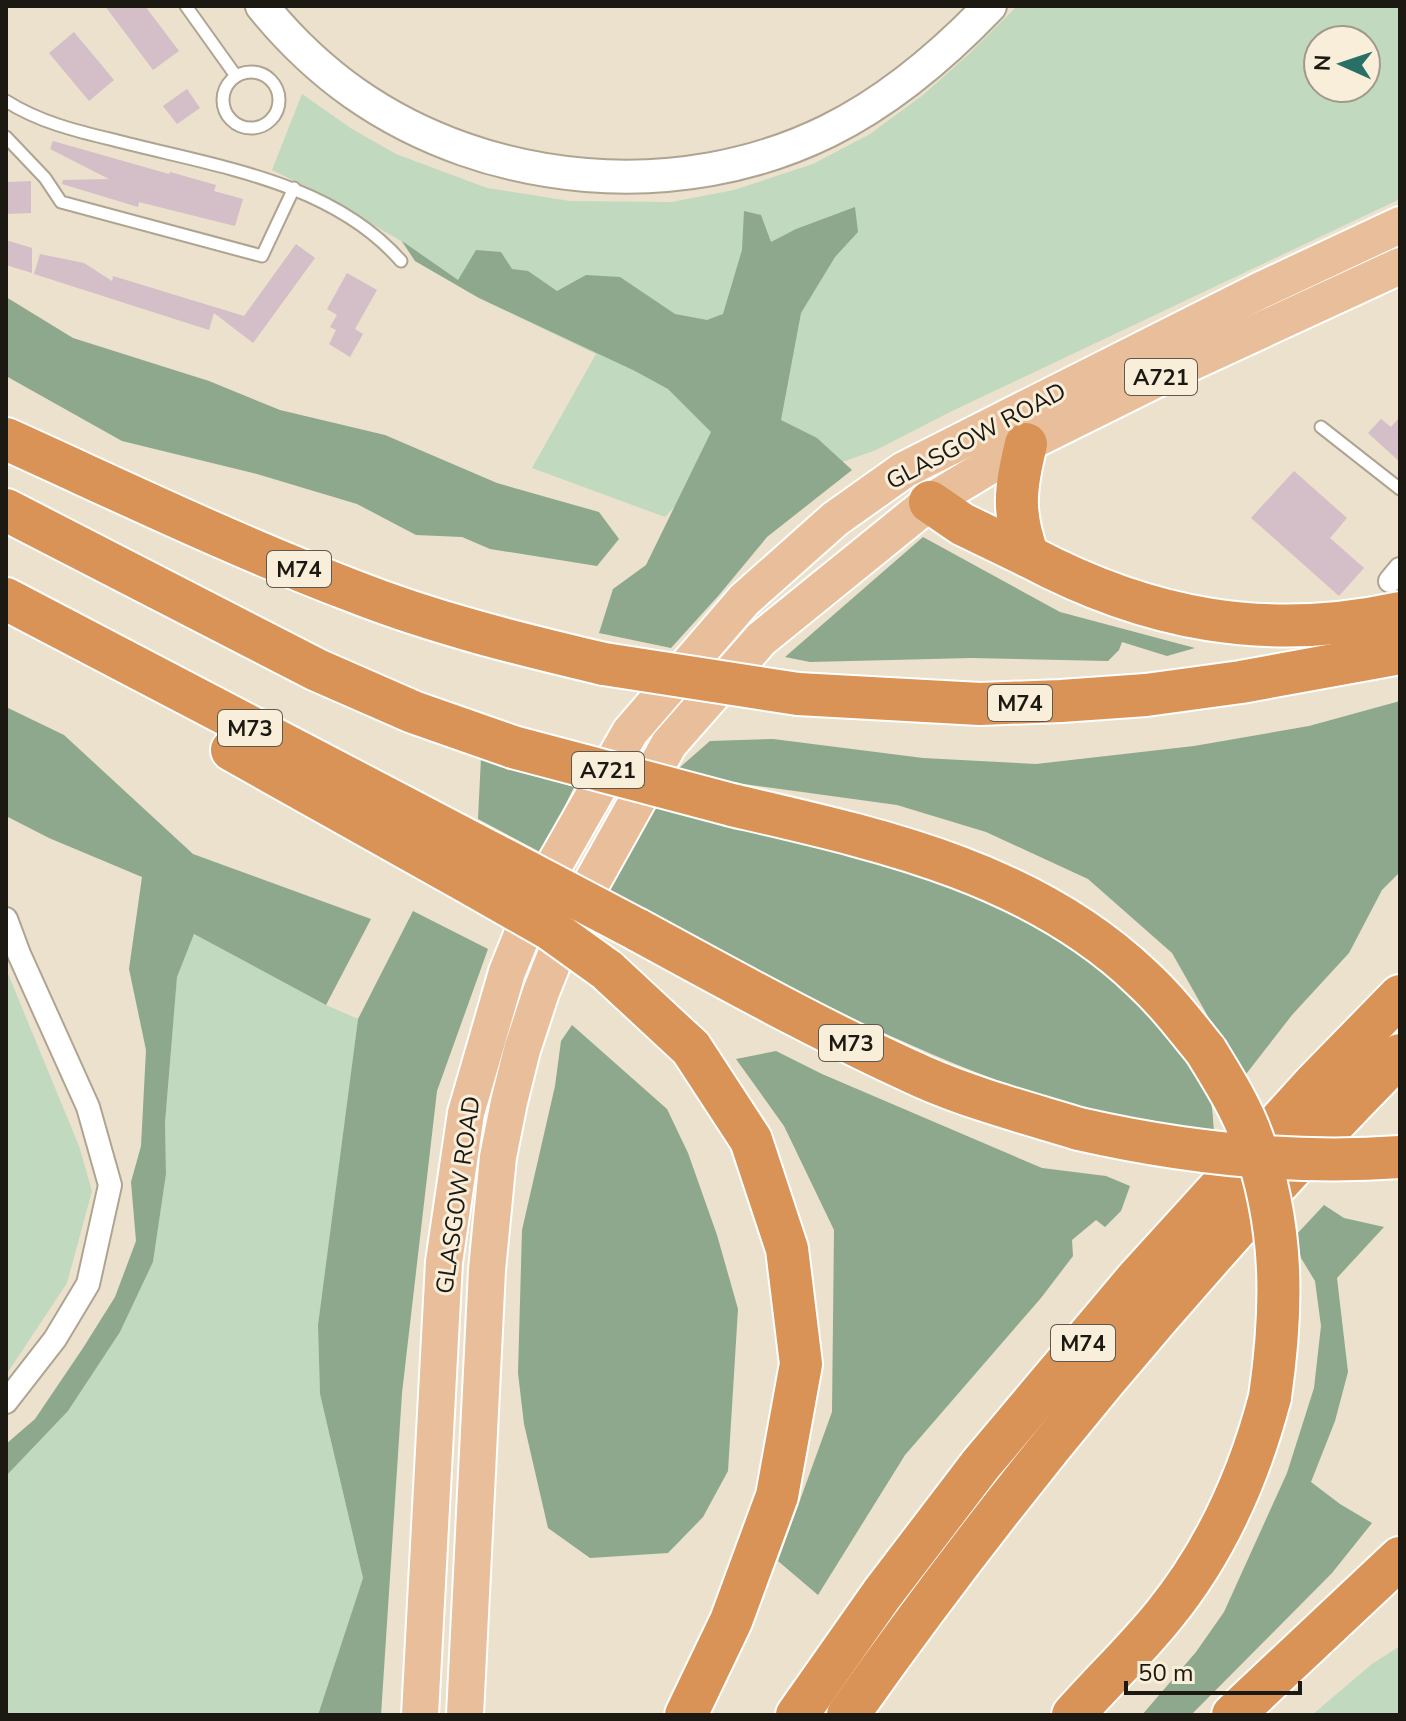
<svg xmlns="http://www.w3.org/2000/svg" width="1406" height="1721" viewBox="0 0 1406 1721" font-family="'Nunito Sans',sans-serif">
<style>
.green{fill:#c0d9bf;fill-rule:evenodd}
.forest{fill:#8da88c}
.building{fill:#d4bec8}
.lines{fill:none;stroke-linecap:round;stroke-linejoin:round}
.service-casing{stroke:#aea491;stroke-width:15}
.minor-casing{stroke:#aea491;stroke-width:26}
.secondary-casing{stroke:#aea491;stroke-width:36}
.primary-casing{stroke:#fff;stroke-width:40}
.motorway-casing{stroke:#fff;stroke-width:46}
.service{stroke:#fff;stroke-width:11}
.minor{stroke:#fff;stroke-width:22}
.secondary{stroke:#fff;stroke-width:32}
.primary{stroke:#e9be9a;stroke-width:36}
.motorway{stroke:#da9356;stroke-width:42}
.motorway-bridge-casing{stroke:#fff;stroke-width:46;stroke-linecap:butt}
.motorway-bridge{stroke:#da9356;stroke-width:42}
.labels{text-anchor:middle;stroke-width:6;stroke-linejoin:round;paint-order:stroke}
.shield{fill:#f9eeda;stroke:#5e594e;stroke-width:2}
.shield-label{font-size:22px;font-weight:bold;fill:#1c1912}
.street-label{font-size:24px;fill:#1c1912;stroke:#f9eeda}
</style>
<rect width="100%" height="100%" fill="#ebe1cd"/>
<g class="green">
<path d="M1017,6H1400V199L952,411L876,450L817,471L723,454L665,517L532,468L596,354L479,298L415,261L401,241L315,191L272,170L302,94L352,129L396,154L487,188L570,201L672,202L734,190L813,164L870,134L923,95L969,54ZM1318,40H1366V88H1318Z"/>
<polygon points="194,934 326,1005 358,1019 318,1325 320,1394 363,1578 318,1715 6,1715 6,1476 68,1411 120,1332 153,1262 166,1174 165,1123 177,976"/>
<polygon points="6,969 79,1146 92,1191 67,1283 6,1375"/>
<polygon points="1400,1646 1400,1715 1312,1715 1372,1664"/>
</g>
<g class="forest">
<polygon points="855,207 858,232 835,257 801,313 781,420 817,438 852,470 767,537 719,595 671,648 599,633 613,589 646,565 711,432 668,389 635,371 479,298 415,261 402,241 458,280 476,250 501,252 512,269 528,271 557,291 586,275 620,277 675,314 707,320 723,314 742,250 744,211 761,215 771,242 796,229"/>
<polygon points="6,297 73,338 209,381 280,410 385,435 497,483 599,512 619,539 597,566 490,549 462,537 416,535 357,504 257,474 122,441 6,376"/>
<polygon points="923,537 1060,612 1195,648 1167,656 1122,642 1119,650 1108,661 971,658 810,662 785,657"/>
<polygon points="1400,701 1400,872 1382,890 1349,953 1292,1015 1243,1078 1172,953 1088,879 986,832 897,805 721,781 678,769 710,741 773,739 923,758 1036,764 1194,746 1309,726"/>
<polygon points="6,707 64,735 193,854 371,919 326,1005 194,934 177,977 165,1123 166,1174 153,1262 120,1332 68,1411 6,1476 6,1444 35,1419 83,1348 115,1297 136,1241 131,1182 141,1146 146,1050 129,969 142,877 49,838 6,816"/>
<polygon points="481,758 574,787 542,853 478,819"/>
<path d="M650,807C704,817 757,831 810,844C943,878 1068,919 1160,1027C1176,1045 1206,1078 1211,1102C1213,1112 1213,1122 1214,1132C1167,1125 1118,1119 1071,1105C914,1058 770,977 626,900L604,887Z"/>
<polygon points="413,911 488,949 437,1091 402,1393 381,1715 318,1715 363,1578 320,1394 318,1325 358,1019"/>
<polygon points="572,1025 667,1109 688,1153 717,1235 738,1309 728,1471 703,1517 668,1553 590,1558 548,1528 524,1424 518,1373 522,1230 555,1086 561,1041"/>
<polygon points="776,1051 822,1074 1042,1168 1106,1176 1130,1186 1121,1211 1105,1227 1096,1220 1072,1240 1073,1256 1041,1298 905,1455 818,1595 778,1561 832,1412 834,1230 784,1126 736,1059"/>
<polygon points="1324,1205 1344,1218 1384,1227 1337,1278 1348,1372 1335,1421 1311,1482 1340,1504 1372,1523 1332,1573 1191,1715 1142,1715 1196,1652 1224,1612 1287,1473 1314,1388 1321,1326 1315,1281 1301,1258 1296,1235"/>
</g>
<g class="building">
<polygon points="105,6 145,6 179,51 153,70"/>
<polygon points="74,32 114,80 89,101 49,53"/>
<polygon points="187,89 200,108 177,124 163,106"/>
<polygon points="53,141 169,174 170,172 216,185 214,191 243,199 235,226 139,202 138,207 62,184 63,180 109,179 50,149"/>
<polygon points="31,181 31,213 6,214 6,182"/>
<polygon points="6,240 32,248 32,273 6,265"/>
<polygon points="296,244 315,258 253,343 214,313 209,330 34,274 40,254 84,263 112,281 113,276 244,316"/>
<polygon points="347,273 377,290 355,329 363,334 350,357 329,344 336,330 330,327 337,315 327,309"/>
<polygon points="1400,417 1400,462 1368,433 1381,419 1391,427"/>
<polygon points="1294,471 1347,518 1330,538 1364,568 1339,596 1251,518"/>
</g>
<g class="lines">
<defs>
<g id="service">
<polyline points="186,6 236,76"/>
<circle cx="251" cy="100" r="28"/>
<path d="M6,101C39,122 76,131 114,140C212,166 330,180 401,261"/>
<polyline points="6,137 45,178 61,202 262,256 294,188"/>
<polyline points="1321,427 1400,489"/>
</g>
<g id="minor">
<polyline points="1390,581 1400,569"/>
<polyline points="6,919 19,954 88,1107 110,1185 88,1284 55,1339 6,1402"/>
</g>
<path id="secondary" d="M262,6C288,38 320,69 354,93C489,188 680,204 828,131C889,101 943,55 990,6"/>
<g id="primary">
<polyline points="420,1715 444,1262 466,1113 507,972 541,888 630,732 744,600 835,519 904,470 1261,290 1400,225"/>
<polyline points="465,1715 487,1270 498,1157 509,1102 522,1050 541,992 567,927 669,744 761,639 930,502 1026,444 1177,369 1400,266"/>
</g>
<g id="motorway">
<path d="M6,439C121,491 235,546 353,591C434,623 519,644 604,664"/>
<path d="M1026,444C1015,488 1012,513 1028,556C1148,620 1266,642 1400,613"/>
<polyline points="930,502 962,524 1028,556"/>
<polyline points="6,510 317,670 413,712 513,747"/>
<polyline points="6,599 495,855"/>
<polyline points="798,694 980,704 1061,701 1146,695 1241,682 1400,653"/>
<polyline points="232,750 478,888"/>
<path d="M732,805C878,839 1030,871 1142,978C1166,1000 1186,1026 1206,1051"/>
<path d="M636,929C730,980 825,1033 923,1077C973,1099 1027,1113 1079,1129"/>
<polyline points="607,970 691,1048 751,1140 787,1249 801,1364 777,1496 731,1621 686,1715"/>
<polyline points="797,1715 882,1594 981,1464 1135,1281 1315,1083 1400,996"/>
<path d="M848,1715C1013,1481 1199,1259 1400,1055"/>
<path d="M1073,1715C1103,1681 1136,1650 1164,1615C1216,1551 1249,1477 1270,1397"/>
<polyline points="1233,1715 1400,1558"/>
</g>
</defs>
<use href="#service" class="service-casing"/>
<use href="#minor" class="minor-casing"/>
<use href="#secondary" class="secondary-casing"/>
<use href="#primary" class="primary-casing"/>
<use href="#motorway" class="motorway-casing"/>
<use href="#service" class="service"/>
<use href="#minor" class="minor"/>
<use href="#secondary" class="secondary"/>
<use href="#primary" class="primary"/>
<use href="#motorway" class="motorway"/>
<defs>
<g id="motorway-bridge">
<polyline points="604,664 798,694"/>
<polyline points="513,747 732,805"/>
<polyline points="495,855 636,929"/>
<polyline points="478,888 550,929 607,970"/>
<path d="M1206,1051C1223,1079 1241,1107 1252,1138C1284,1225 1283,1307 1270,1397"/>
<path d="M1079,1129C1185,1153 1291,1165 1400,1157"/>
</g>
</defs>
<use href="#motorway-bridge" class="motorway-bridge-casing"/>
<use href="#motorway-bridge" class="motorway-bridge"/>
</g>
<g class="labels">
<g class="shield">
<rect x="1125" y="359" width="72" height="36" rx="6"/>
<rect x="267" y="551" width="64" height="36" rx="6"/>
<rect x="988" y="685" width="64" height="36" rx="6"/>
<rect x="218" y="710" width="64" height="36" rx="6"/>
<rect x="572" y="752" width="72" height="36" rx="6"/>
<rect x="819" y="1025" width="64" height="36" rx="6"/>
<rect x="1051" y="1325" width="64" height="36" rx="6"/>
</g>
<g class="shield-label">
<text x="1161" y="385">A721</text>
<text x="299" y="577">M74</text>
<text x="1020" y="711">M74</text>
<text x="250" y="736">M73</text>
<text x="608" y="778">A721</text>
<text x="851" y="1051">M73</text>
<text x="1083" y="1351">M74</text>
</g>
<g class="street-label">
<text transform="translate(976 436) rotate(-28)" y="8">GLASGOW ROAD</text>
<text transform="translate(458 1195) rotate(-82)" y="8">GLASGOW ROAD</text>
</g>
</g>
<rect width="1406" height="1721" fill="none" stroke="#1c1912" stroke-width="16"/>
<g transform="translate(1342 64) rotate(273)"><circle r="38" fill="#f9eeda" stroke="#a1998a" stroke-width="2"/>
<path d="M0-6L14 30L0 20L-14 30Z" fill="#286f66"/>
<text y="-12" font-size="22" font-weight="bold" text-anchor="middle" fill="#1c1912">N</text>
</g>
<path d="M1126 1681v12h174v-12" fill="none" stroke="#1c1912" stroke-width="4"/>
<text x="1138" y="1681" font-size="24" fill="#1c1912" stroke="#f9eeda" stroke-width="6" paint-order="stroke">50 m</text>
</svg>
